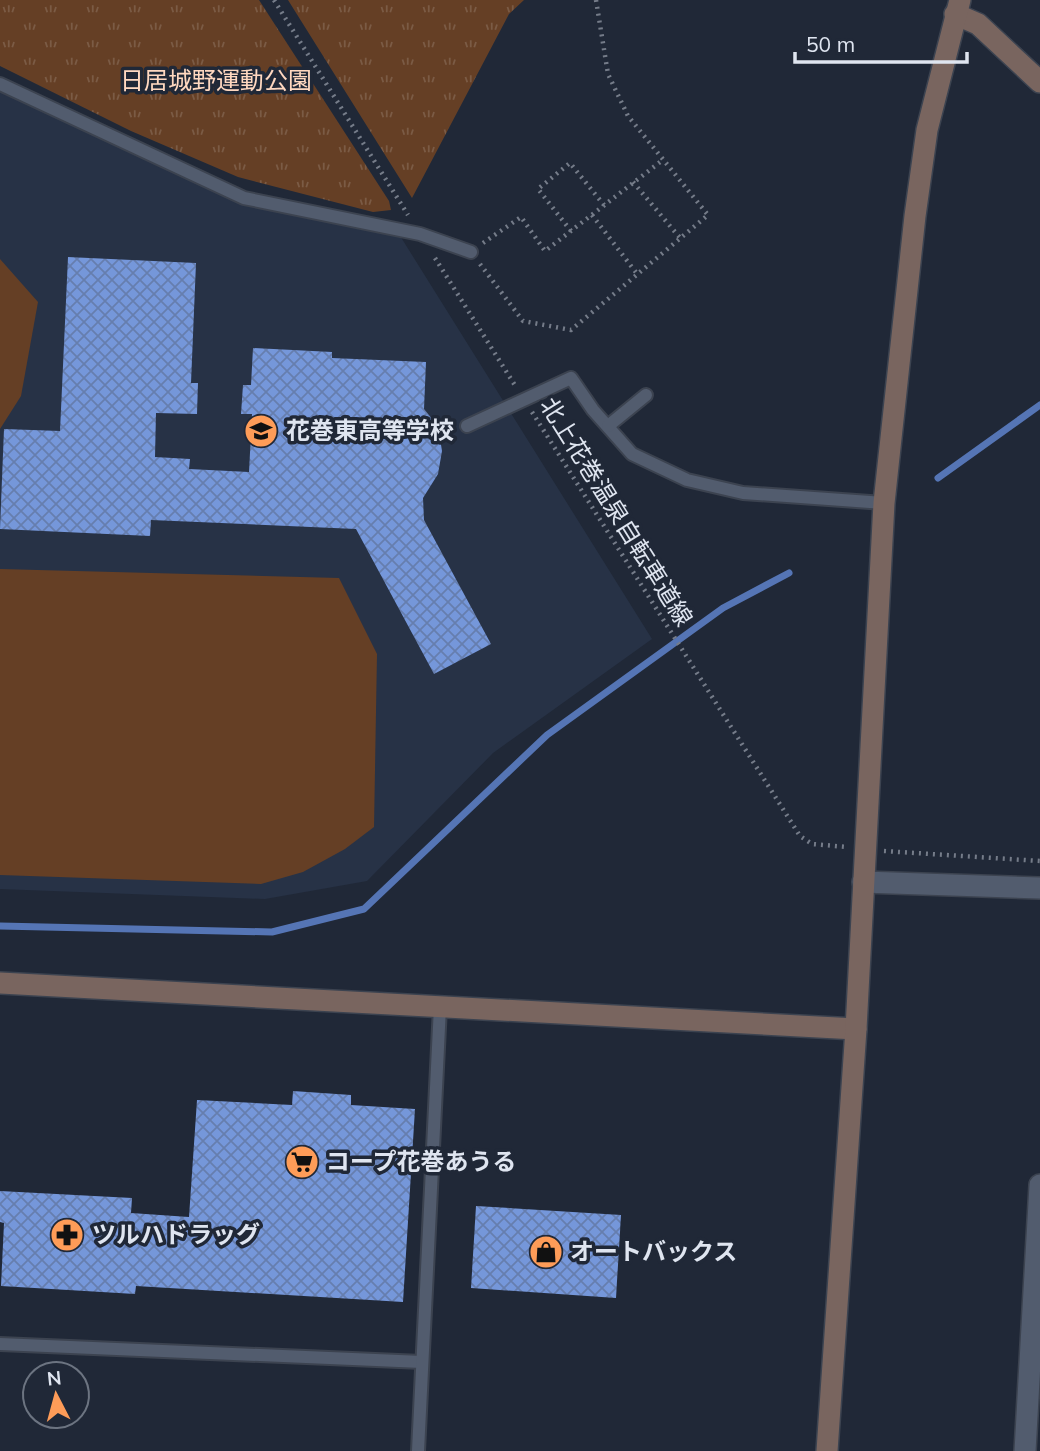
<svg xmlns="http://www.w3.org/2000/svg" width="1040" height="1451" viewBox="0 0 1040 1451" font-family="Mulish,'Noto Sans JP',sans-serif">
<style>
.built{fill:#273246}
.grass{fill:url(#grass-tufts)}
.pitch{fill:#653f25}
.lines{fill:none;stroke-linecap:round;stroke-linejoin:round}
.stream{stroke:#5575b5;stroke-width:7}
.building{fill:url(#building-cross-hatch)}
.lane-casing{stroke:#3c4350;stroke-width:16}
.street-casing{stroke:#3c4350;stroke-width:24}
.secondary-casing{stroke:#3c4350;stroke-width:24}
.path{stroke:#757c89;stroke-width:4.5;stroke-dasharray:2 5;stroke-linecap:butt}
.lane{stroke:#525c6e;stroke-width:12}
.street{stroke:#525c6e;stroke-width:21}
.secondary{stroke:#79655f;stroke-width:21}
.labels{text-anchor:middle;stroke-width:7;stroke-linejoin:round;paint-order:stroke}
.park-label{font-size:24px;fill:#ffd8c0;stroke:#202837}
.poi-label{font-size:24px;font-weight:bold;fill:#dfe5f0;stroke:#202837;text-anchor:start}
.street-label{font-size:24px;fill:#dfe5f0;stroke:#202837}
</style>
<defs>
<pattern id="grass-tufts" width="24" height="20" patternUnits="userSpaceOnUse" patternTransform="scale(1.75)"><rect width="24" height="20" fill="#653f25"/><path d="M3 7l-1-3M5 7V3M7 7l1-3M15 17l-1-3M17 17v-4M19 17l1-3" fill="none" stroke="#7b5b45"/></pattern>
<pattern id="building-cross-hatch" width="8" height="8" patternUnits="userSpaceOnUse" patternTransform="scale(1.75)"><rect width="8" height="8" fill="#7597da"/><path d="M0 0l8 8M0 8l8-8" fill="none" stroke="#667eae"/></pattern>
</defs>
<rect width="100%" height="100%" fill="#202837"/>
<polygon class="built" points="0,84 229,187 392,223 652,639 493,753 367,881 265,899 0,889"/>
<g class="grass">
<polygon points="0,0 259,0 389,201 391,210 373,212 238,177 131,131 0,66"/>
<polygon points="288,0 524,0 509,14 412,198"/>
</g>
<g class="pitch">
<polygon points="0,259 38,302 21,396 0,429"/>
<polygon points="0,569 339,578 377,654 374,827 345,849 303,872 261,884 0,875"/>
</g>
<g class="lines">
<g class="stream">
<polyline points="938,478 1040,405"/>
<polyline points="0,926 272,932 364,909 547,735 723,608 789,573"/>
</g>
</g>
<g class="building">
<polygon points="68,257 196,263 191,383 198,383 197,414 156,413 155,457 190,459 189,469 249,472 252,414 241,414 243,385 251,385 253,348 332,352 332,358 426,362 424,409 438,426 442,451 438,474 423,498 424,520 491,644 434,674 356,529 151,520 150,536 0,529 4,429 60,431"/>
<polygon points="293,1091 351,1095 351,1105 415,1109 403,1302 136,1286 135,1294 1,1286 4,1223 0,1222 0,1191 132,1198 131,1213 189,1217 197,1100 292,1105"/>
<polygon points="476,1206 621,1215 616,1298 471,1288"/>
</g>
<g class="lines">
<defs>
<g id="lane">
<polyline points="0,84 244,198 420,234 471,252"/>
<polyline points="467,426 571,378 593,410 632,454 687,480 743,493 884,503"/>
<polyline points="608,426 646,395"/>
<polyline points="0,1344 422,1362"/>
<polyline points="418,1451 440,1007"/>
</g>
<g id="street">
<polyline points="863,882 1040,888"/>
<polyline points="1025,1451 1040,1185"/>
</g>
<g id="secondary">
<polyline points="955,14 978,24 1040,82"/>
<polyline points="0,983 856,1029"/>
<polyline points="827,1451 856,1029 884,503 915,216 927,130 960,0"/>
</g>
</defs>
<use href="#lane" class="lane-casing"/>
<use href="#street" class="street-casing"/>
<use href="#secondary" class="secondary-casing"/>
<g class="path">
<polyline points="274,0 408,215"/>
<polyline points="633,182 681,239"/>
<polyline points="592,215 638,275"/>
<polyline points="571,231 538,189 570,163 604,205"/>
<polyline points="483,243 521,217 545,251 664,159"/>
<polyline points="435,258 516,387"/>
<polyline points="480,264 523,321 571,330 708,215 628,116 608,74 596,0"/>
<polyline points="532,412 800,836 812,844 847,847"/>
<polyline points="884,851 1040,861"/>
</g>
<use href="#lane" class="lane"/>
<use href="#street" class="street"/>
<use href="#secondary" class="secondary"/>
</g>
<defs>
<symbol id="school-disc" viewBox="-11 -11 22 22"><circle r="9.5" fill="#fe9c58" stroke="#202837"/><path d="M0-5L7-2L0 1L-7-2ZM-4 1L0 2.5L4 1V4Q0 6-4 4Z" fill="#111"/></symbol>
<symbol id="supermarket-disc" viewBox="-11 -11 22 22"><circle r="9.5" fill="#fe9c58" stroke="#202837"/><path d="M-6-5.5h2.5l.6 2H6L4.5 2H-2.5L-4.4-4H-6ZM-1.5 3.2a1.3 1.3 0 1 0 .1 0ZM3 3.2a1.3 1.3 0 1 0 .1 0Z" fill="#111"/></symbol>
<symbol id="pharmacy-disc" viewBox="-11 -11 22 22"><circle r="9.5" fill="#fe9c58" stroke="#202837"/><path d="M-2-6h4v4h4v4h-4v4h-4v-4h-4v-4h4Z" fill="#111"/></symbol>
<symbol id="shop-disc" viewBox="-11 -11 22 22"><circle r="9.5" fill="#fe9c58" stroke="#202837"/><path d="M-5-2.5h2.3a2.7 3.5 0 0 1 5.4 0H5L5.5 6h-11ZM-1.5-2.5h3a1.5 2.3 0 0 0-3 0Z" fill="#111"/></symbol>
</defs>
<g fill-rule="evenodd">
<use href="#school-disc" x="242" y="412" width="38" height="38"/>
<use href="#supermarket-disc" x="283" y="1143" width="38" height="38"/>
<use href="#pharmacy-disc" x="48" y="1216" width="38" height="38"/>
<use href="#shop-disc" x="527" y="1233" width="38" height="38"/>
</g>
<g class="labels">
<g class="park-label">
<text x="216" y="89">日居城野運動公園</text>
</g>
<g class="poi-label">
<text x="286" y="439">花巻東高等学校</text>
<text x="326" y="1170">コープ花巻あうる</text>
<text x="92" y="1243">ツルハドラッグ</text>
<text x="570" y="1260">オートバックス</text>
</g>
<g class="street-label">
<text transform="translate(616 512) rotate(58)" y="8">北上花巻温泉自転車道線</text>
</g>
</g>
<g transform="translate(56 1395) rotate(354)"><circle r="33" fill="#202837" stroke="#6c7481" stroke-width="2"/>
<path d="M0-5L12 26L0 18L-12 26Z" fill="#fe9c58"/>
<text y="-10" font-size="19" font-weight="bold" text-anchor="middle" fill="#dfe5f0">N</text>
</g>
<path d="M795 52v10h172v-10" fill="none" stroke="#dfe5f0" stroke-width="3.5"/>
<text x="806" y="52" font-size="21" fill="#dfe5f0" stroke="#202837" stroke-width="5" paint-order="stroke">50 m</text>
</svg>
